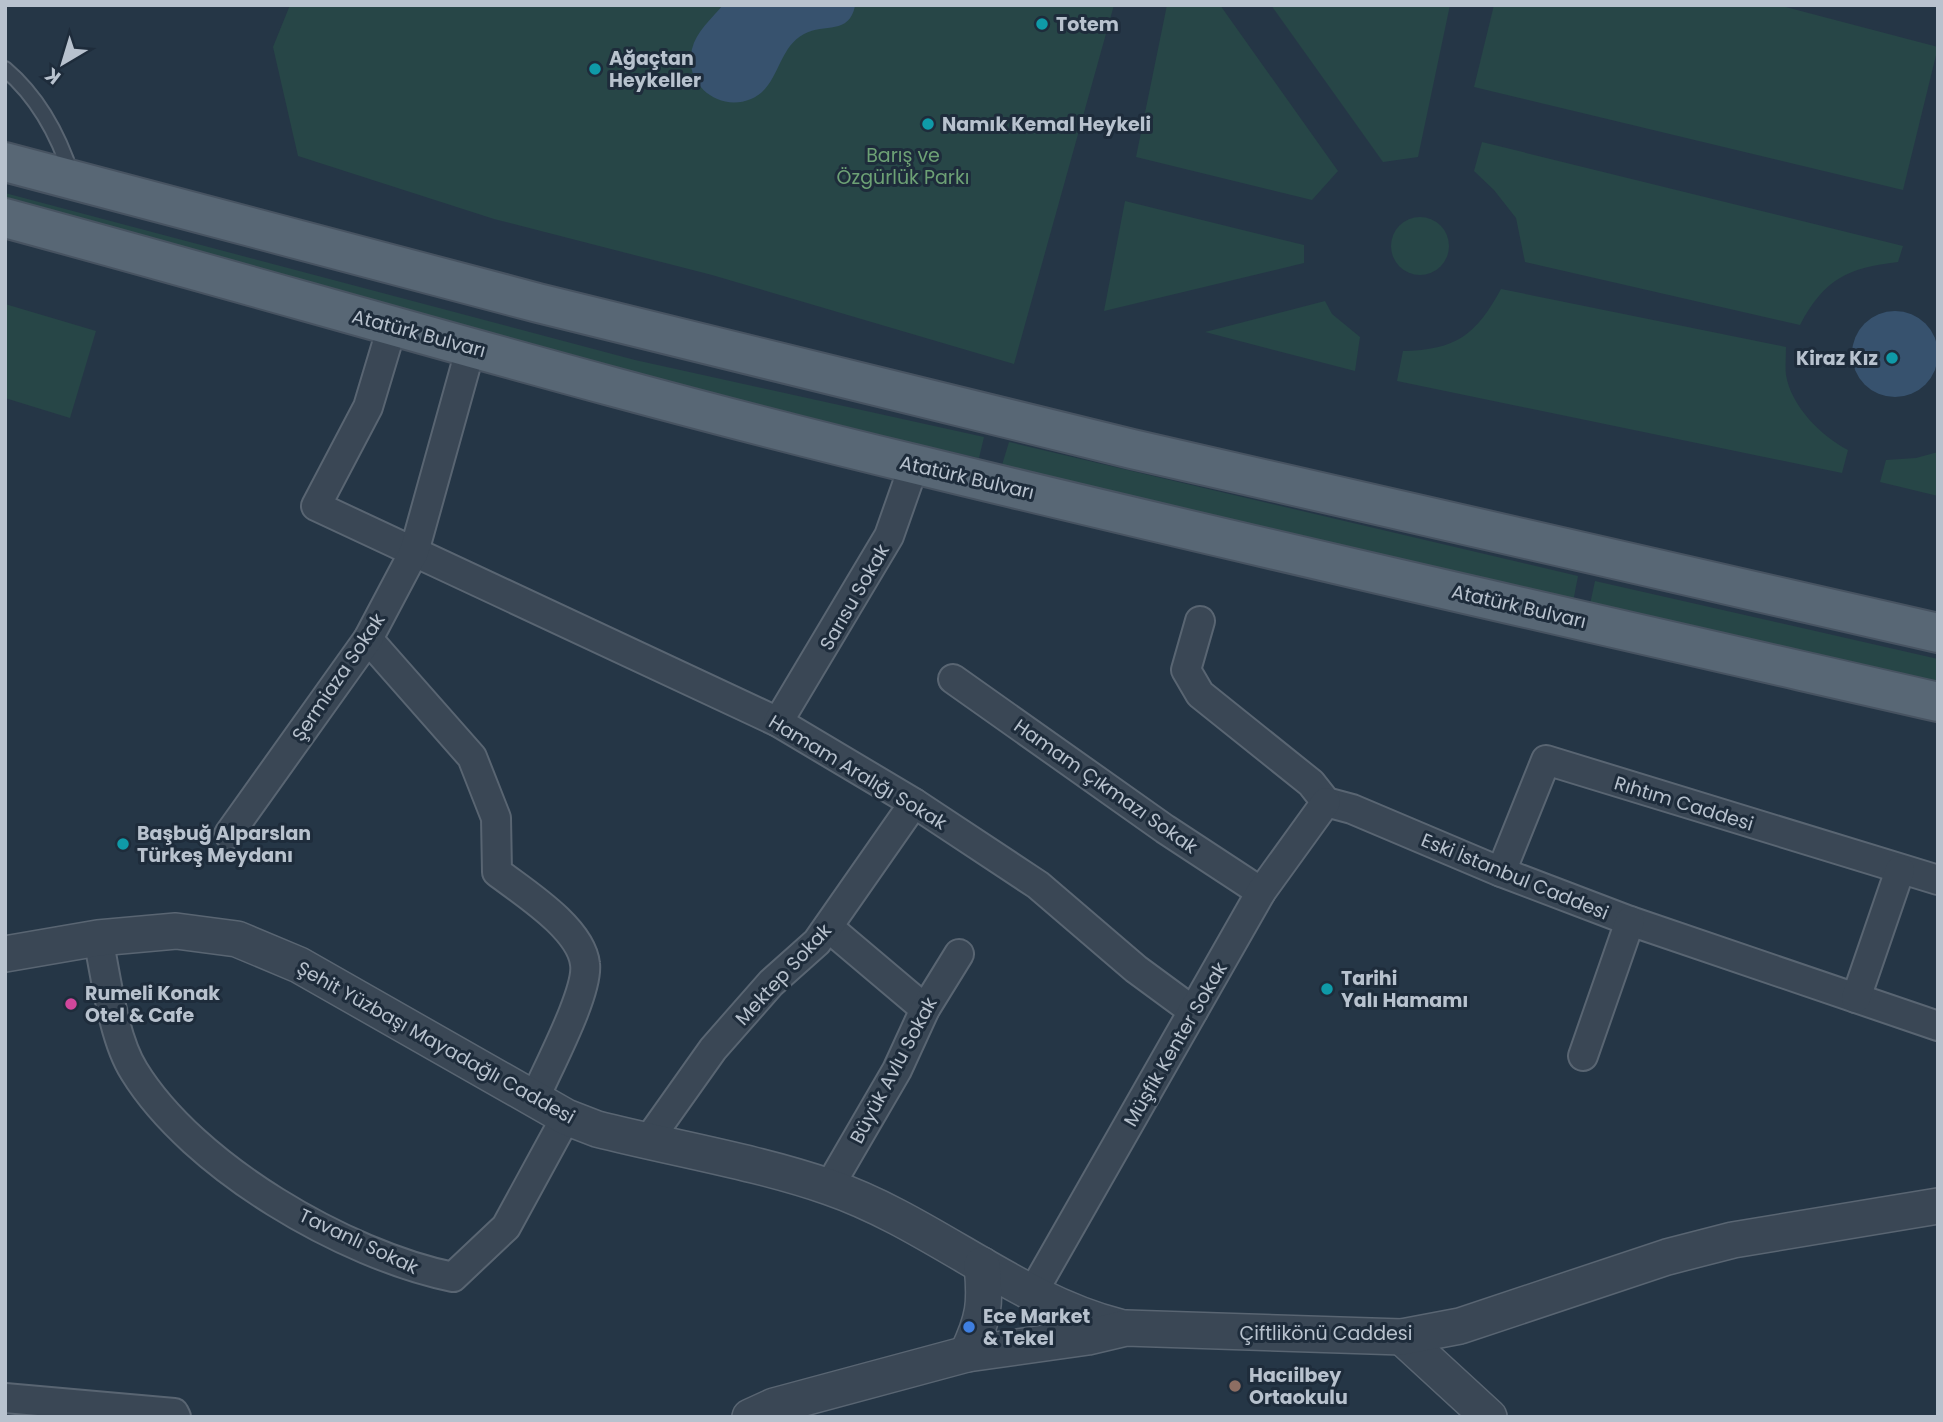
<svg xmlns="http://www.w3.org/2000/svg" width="1943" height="1422" viewBox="0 0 1943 1422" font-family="Poppins,sans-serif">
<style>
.green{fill:#274647}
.water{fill:#37526e}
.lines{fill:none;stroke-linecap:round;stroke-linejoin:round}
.service-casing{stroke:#596572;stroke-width:18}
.minor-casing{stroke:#596572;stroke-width:32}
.tertiary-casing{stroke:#596572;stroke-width:38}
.primary-casing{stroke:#475361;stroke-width:42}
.service{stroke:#3a4755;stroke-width:14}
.minor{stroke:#3a4755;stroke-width:28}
.tertiary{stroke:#3a4755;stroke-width:35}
.primary{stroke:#586775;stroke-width:38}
.culture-dot{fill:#0f9aa8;stroke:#1e2c3b;stroke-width:2.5}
.hotel-dot{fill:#d1479c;stroke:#1e2c3b;stroke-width:2.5}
.shop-dot{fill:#3f7fe0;stroke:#1e2c3b;stroke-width:2.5}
.education-dot{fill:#8d6e63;stroke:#1e2c3b;stroke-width:2.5}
.labels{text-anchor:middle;stroke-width:6;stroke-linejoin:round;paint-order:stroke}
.poi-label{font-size:19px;font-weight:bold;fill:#b8c2ce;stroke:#1e2c3b;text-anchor:start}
.park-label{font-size:19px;fill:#6da175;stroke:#1e2c3b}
.street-label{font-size:19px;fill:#b8c2ce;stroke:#1e2c3b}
</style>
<rect width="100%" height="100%" fill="#253646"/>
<g class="green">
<polygon points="290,5 1114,5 1014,364 712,275 494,219 298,156 273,47"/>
<polygon points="1167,5 1220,5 1338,171 1312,200 1136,157"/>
<polygon points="1271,5 1450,5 1418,157 1383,162"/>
<polygon points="1494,5 1778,5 1938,47 1903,190 1474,87"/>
<path d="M1482,142L1903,246L1898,262C1848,268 1825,278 1800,325L1525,262L1516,218L1494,190L1474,171Z"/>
<polygon points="5,193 635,360 984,437 979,458 700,395 5,212"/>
<polygon points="1125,201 1304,245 1304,263 1104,311"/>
<circle cx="1420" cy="246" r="29"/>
<path d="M1501,289L1786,347C1786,356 1785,366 1786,375C1791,406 1821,436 1848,450L1842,473L1397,381L1403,351C1456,350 1476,335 1501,289Z"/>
<polygon points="1325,301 1332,314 1360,337 1355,371 1205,332"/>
<polygon points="5,304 96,331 70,418 5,398"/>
<polygon points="1009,442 1578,576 1573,602 1268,535 1002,465"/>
<polygon points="1938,452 1938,496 1880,482 1886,460 1916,458"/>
<polygon points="1595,581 1938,659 1938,683 1589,609"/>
</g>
<g class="water">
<path d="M723,5H855V6C849,35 825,23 804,34C777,48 779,88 751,99C718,113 683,83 692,49C696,32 712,18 723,5Z"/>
<circle cx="1895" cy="354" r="43"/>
</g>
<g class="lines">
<defs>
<path id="service" d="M5,69C38,97 59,136 72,177"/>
<g id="minor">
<polyline points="392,327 368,407 316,506 778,722 914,803 1038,885 1136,969 1193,1011"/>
<polyline points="1200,621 1186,670 1200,694 1311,783 1326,802 1352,809 1501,872 1630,921 1938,1026"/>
<path d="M368,639L472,757L496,818L497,872C523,892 581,928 585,964C589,992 546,1071 534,1100"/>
<polyline points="953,679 1165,829 1261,892"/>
<polyline points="778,722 889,536 914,465"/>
<polyline points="229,834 368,639 414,552 471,347"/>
<polyline points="1501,872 1546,760 1938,880"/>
<polyline points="828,927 925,1009"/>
<path d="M98,938C106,976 113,1038 134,1071C193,1167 345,1255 453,1277L506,1227L566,1117"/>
<polyline points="1856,998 1900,870"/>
<polyline points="1583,1056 1630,921"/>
<polyline points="647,1142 713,1049 771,983 817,942 914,803"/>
<polyline points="829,1187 897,1070 925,1009 959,954"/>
<polyline points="1033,1292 1261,892 1326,802"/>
<polyline points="5,1398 174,1413 176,1417"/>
</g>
<g id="tertiary">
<path d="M5,954L98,938L176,931L237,939L299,965L566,1117L597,1129C672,1148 757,1162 829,1187C931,1222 1014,1300 1119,1327"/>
<polyline points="1402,1337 1489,1417"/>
<path d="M967,1354C984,1319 986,1303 982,1265"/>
<polyline points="750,1417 774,1406 967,1354 1088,1337 1126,1328 1402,1337 1460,1326 1667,1257 1733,1240 1938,1206"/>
</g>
<g id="primary">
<polyline points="5,162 538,303 1132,449 1938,633"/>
<path d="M5,218C308,300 609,391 914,464C1254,547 1596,624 1938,702"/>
</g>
</defs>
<use href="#service" class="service-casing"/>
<use href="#minor" class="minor-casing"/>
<use href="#tertiary" class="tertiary-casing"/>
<use href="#primary" class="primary-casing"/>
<use href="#service" class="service"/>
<use href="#minor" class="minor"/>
<use href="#tertiary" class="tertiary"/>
<use href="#primary" class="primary"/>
</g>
<g class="culture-dot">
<circle cx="1042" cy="24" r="7"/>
<circle cx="595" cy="69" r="7"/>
<circle cx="928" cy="124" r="7"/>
<circle cx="1892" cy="358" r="7"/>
<circle cx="123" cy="844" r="7"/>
<circle cx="1327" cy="989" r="7"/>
</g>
<circle class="hotel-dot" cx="71" cy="1004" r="7"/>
<circle class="shop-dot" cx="969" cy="1327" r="7"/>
<circle class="education-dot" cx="1235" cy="1386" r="7"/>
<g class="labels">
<g class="poi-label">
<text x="1056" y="31">Totem</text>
<text x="609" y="65">Ağaçtan<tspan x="609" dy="22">Heykeller</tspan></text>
<text x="942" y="131">Namık Kemal Heykeli</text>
<text x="1878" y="365" text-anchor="end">Kiraz Kız</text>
<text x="137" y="840">Başbuğ Alparslan<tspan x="137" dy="22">Türkeş Meydanı</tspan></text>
<text x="1341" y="985">Tarihi<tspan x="1341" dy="22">Yalı Hamamı</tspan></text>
<text x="85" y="1000">Rumeli Konak<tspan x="85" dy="22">Otel &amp; Cafe</tspan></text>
<text x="983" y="1323">Ece Market<tspan x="983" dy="22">&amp; Tekel</tspan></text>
<text x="1249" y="1382">Hacıilbey<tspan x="1249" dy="22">Ortaokulu</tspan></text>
</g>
<g class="park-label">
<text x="903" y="162">Barış ve<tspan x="903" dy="22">Özgürlük Parkı</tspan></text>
</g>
<g class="street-label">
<text transform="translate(419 333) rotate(15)" y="7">Atatürk Bulvarı</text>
<text transform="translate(967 477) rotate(13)" y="7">Atatürk Bulvarı</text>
<text transform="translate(854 597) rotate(-60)" y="7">Sarısu Sokak</text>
<text transform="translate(1519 606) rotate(13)" y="7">Atatürk Bulvarı</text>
<text transform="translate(338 677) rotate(-56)" y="7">Şermiaza Sokak</text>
<text transform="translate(858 772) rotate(31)" y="7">Hamam Aralığı Sokak</text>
<text transform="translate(1106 786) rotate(35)" y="7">Hamam Çıkmazı Sokak</text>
<text transform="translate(1684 803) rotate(17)" y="7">Rıhtım Caddesi</text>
<text transform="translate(1515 876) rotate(22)" y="7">Eski İstanbul Caddesi</text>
<text transform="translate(783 974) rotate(-47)" y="7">Mektep Sokak</text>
<text transform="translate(436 1042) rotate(29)" y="7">Şehit Yüzbaşı Mayadağlı Caddesi</text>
<text transform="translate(1175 1044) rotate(-60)" y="7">Müşfik Kenter Sokak</text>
<text transform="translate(893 1070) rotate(-62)" y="7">Büyük Avlu Sokak</text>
<text transform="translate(359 1241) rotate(25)" y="7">Tavanlı Sokak</text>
<text x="1326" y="1340">Çiftlikönü Caddesi</text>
</g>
</g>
<rect width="1943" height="1422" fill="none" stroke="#b8c2ce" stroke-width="14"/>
<g transform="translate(63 63) rotate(218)" stroke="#1e2c3b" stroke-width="5" paint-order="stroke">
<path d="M0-5L12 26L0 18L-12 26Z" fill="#b8c2ce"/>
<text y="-10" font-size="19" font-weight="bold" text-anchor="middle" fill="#b8c2ce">K</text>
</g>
</svg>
